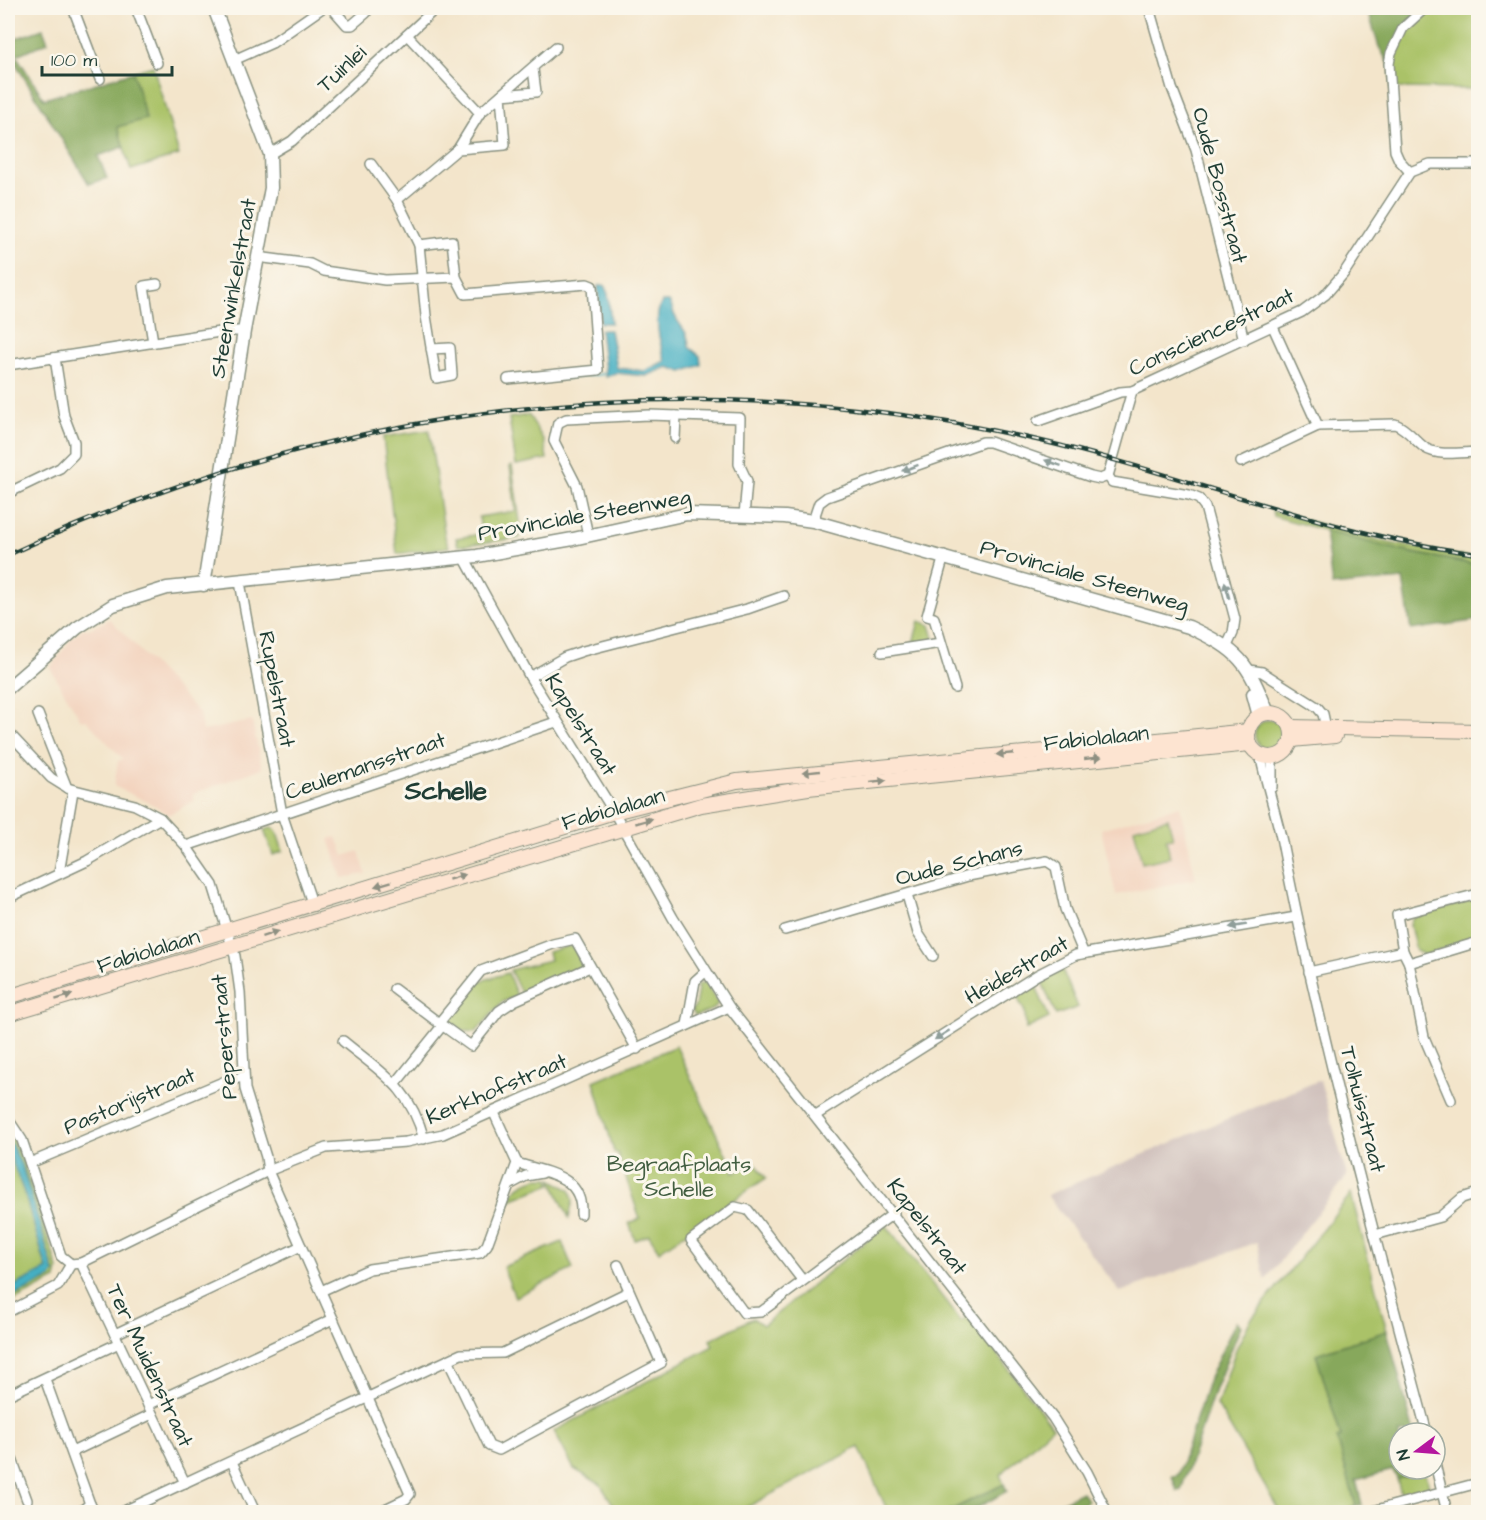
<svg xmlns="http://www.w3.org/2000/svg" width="1486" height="1520" viewBox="0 0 1486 1520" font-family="'Architects Daughter',sans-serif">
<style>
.built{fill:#f3d4bf}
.industrial{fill:#cfc0bb}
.green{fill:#aac268;stroke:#64804e;stroke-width:1.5}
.forest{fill:#87a85c;stroke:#537248;stroke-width:1.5}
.water{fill:#44afc2;stroke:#32767b;stroke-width:1.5}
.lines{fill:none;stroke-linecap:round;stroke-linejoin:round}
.stream{stroke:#44afc2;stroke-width:2}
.minor-casing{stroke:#899180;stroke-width:12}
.tertiary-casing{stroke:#899180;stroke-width:15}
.secondary-casing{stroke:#899180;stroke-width:16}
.minor{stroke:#fff;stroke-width:9}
.tertiary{stroke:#fff;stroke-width:12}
.secondary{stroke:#fde4d1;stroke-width:14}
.rail-casing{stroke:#1f3d34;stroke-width:4.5}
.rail{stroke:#fbf7ec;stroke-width:2;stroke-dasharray:7;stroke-linecap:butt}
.oneway{fill:#8f9e9a}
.oneway2{fill:#8e9082}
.labels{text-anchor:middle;stroke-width:6;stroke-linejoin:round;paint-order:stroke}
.street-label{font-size:22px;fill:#1f3d34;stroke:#fbf7ec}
.park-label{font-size:22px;fill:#425e41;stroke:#fbf7ec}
.quarter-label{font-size:26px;font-weight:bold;fill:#1f3d34;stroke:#fbf7ec}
</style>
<rect width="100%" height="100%" fill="#fbf7ec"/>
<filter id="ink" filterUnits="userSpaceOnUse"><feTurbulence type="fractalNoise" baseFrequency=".0167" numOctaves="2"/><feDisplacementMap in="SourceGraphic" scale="12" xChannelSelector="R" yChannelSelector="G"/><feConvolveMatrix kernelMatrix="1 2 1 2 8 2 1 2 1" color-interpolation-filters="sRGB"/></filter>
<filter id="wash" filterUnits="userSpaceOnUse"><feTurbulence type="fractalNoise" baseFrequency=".008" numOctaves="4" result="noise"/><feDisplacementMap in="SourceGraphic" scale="24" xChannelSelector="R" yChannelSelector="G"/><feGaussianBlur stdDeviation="1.35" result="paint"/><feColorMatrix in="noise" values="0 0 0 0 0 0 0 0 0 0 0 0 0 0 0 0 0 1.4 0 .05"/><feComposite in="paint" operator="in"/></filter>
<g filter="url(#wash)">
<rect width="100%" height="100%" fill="#f3e5cb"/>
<g class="built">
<polygon points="110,619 199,713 202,731 252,721 262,768 193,794 195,800 168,815 156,806 114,786 118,761 123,759 85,719 81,720 50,668 72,638 83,629 89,629"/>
<polygon points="1180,806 1196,879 1116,895 1101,829"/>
<polygon points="337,837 344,856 359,851 366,874 342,878 329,839"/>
</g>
<polygon class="industrial" points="1320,1080 1347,1176 1265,1280 1257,1242 1120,1292 1047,1195"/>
<g class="green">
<polygon points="1438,8 1478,8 1478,89 1391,88 1391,53 1417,15 1431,14"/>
<polygon points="153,66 179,155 131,170 117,127 146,119 133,72"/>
<polygon points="529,415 544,441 547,459 516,465 509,418"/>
<polygon points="429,430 445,537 449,547 397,554 383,437"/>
<polygon points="510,466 512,466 521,529 518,530 520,538 458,546 456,538 481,534 479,517 516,511"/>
<polygon points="1272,511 1389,543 1478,559 1478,565 1388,548 1273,516"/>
<polygon points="919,621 930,625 935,641 913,643"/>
<circle cx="1270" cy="735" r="15"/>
<polygon points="1168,818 1173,838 1166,839 1170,857 1142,863 1134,828"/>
<polygon points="271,828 276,830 283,851 273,855 264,830"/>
<polygon points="1478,898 1478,939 1424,955 1416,951 1410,925 1412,918"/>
<polygon points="568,946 575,948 582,967 522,995 510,970 550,960 548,952"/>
<polygon points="1062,969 1078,1007 1056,1015 1042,982"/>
<polygon points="508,973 517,996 502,1002 476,1032 463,1031 448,1020 477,982"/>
<polygon points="705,982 718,1003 714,1009 696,1016 691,1010 695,1007 698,989 696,986"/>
<polygon points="1036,986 1049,1018 1026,1029 1025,1012 1017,997"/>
<polygon points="676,1046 734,1172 756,1164 766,1178 659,1251 649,1235 635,1240 629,1223 640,1219 618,1154 614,1152 594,1081"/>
<polygon points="8,1131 20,1151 58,1269 56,1279 8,1304 8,1299 51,1278 54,1272 15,1151 8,1138"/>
<polygon points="8,1150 25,1195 47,1270 8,1289"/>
<path d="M538,1178H548L551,1184L508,1201C514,1188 524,1182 538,1178Z"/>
<polygon points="551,1179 570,1190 573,1200 569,1218"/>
<polygon points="1351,1194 1387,1331 1316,1354 1341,1437 1337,1438 1356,1506 1331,1512 1280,1512 1217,1405 1236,1349 1250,1321"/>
<polygon points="886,1225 961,1321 968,1316 1053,1427 1000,1475 1004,1484 947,1512 888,1512 859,1447 738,1512 618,1512 600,1484 574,1469 554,1431 713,1346 710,1340 753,1318 763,1325"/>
<polygon points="562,1242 573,1269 515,1297 503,1267"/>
<polygon points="1424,1472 1430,1488 1401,1494 1397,1479"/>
</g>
<g class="forest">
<path d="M1367,8H1438C1430,15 1424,12 1416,16C1400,26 1396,48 1389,64L1379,47Z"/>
<polygon points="43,29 48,42 16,55 44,99 133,72 146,119 117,127 124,147 98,156 107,178 89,184 8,51 8,41"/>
<polygon points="1325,531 1411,553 1478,565 1478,620 1411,630 1403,579 1332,586"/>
<polygon points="1236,1321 1241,1326 1215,1389 1181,1490 1177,1491 1172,1476 1178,1475 1209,1378"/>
<polygon points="1387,1331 1414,1433 1399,1433 1399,1469 1423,1469 1424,1472 1397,1479 1393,1470 1356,1480 1362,1505 1356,1506 1337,1438 1341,1437 1316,1354"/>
<polygon points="1004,1484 1007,1491 970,1512 947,1512"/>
<polygon points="1082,1492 1088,1501 1075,1508 1074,1512 1042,1512"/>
</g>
<g class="water">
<polygon points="604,285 608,294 611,323 600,323 598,286"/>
<path d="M662,302H669C673,307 672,310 675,316C681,329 688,329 689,347L700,356L701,365L682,372L668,367L646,376L616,373L606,377L600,330H610L617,368L645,371L665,361C661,346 652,317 662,302Z"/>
<polygon points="8,1138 23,1169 54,1272 51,1278 8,1299 8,1289 47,1269 25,1195 8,1150"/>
</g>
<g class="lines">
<polyline class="stream" points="531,382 604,374"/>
</g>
</g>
<g filter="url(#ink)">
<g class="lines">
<defs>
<g id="minor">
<polyline points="73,8 100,79"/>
<polyline points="136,8 157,63"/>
<polyline points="332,8 347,25 352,25 366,13"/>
<polyline points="1149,8 1172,88 1196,150 1244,340"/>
<polyline points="407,35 480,113"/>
<polyline points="234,60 272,43 322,8"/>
<polyline points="458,149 505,145 501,95 536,92 533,69"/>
<polyline points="270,154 292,141 436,8"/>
<polyline points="371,164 397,200 419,245 426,316 436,378 452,375 450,348 431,349"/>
<polyline points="1410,172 1399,160 1395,151 1389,64 1391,53 1403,28 1425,8"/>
<polyline points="397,200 458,149 480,113 556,47"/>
<polyline points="419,245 452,241 456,277 465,294 587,284 592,286 598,370 508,379"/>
<polyline points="257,257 310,264 324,271 385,280 456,277"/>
<polyline points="153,342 144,286 157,284"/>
<polyline points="8,365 226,331 244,331"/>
<polyline points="1038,421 1120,392 1132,391 1302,312 1325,295 1344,273 1410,172 1430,164 1478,164"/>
<path d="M1318,426L1395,424C1408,429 1414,440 1425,448C1439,457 1463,452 1478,452"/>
<polyline points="675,438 676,416"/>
<polyline points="1241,462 1318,426 1273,327"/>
<polyline points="1108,476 1112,482 1189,495 1199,499 1205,507 1235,619 1233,633 1227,646"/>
<polyline points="1108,476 1132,391"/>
<polyline points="8,493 60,468 74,454 74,442 64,416 55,358"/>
<polyline points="813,521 819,503 827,497 983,442 990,442 1091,477 1100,479 1108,476"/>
<polyline points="588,535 577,486 554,441 558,423 566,419 649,415 740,418 739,464 747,481 744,516"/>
<polyline points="944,556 927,616 934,618 955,688"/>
<polyline points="464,557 530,677 614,812 673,918 729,1007 1053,1418 1087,1472 1107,1512"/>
<polyline points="240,582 282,814 313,906"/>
<polyline points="882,652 941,643"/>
<polyline points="1249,670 1262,672 1317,707 1323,714 1326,728"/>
<polyline points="530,677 565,657 583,651 747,609 784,596"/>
<polyline points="38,714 67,788"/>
<polyline points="8,732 51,778 67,788 135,805 160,818 186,846 213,885 235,956 240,992 245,1089 266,1157 268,1171 410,1494 406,1499 379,1512"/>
<path d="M1260,754C1266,784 1276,813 1282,842C1321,1041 1375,1237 1427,1433"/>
<polyline points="1272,787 1272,757"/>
<polyline points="186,846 556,722"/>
<polyline points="59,873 73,791"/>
<polyline points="1478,894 1397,915 1403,951 1409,963 1478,942"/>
<polyline points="907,895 918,933 933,956"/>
<polyline points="8,898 87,861 160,818"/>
<polyline points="785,930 968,876 1047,861 1056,867 1065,909 1083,952"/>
<polyline points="1409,963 1424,1037 1451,1100"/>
<polyline points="590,967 514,1001 499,1011 471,1046 439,1023 481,971 553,944 575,939 637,1049"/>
<polyline points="1309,972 1403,951"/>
<polyline points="394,989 439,1023"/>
<polyline points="687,1025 695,981 705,972"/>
<path d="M343,1041C383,1074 410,1087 424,1139"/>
<polyline points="396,1083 442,1026"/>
<polyline points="816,1115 1037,975 1076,955 1296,917"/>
<polyline points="8,1119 22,1140 61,1256 71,1264 81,1263 268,1171 326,1148 406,1142 443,1134 729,1007"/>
<polyline points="30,1163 223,1082 243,1077"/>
<path d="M517,1163C547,1173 583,1175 581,1214"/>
<polyline points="511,1184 526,1176 542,1173"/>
<polyline points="1375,1235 1440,1217 1462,1198 1478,1193"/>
<polyline points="81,1263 185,1483"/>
<polyline points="803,1281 761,1312 744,1313 691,1240 735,1207 748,1210 803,1281 894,1213"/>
<polyline points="321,1291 369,1269 480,1253 487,1245 517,1163 494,1113"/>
<polyline points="8,1312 58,1286 71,1264"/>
<polyline points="115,1334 301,1246"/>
<polyline points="448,1360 489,1446 499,1450 661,1363 618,1265"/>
<polyline points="45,1379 90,1504"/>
<polyline points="8,1395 119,1343"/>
<polyline points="148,1405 333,1319"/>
<polyline points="8,1448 27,1500"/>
<polyline points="72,1452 152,1414"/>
<polyline points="232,1462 255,1512"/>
<polyline points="1435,1464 1447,1512"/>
<polyline points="80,1512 90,1504 94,1512"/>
<polyline points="122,1512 461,1354 503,1353 628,1292"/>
<polyline points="1369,1512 1478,1483"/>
</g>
<g id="tertiary">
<polyline points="204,585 244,331 271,188 270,154 214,8"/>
<path d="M8,688L77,628L113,605L167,588L477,556L573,539L687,514L785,517L813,521L1189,627C1240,651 1247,661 1268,713"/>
<polyline points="1253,694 1259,716"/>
</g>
<g id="secondary">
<circle cx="1270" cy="735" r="22"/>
<polyline points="1291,727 1478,731"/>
<polyline points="1292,740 1335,736"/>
<polyline points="8,997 614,812 737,781 1249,731"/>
<polyline points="8,1014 701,805 808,788 1250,744"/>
</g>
</defs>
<use href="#minor" class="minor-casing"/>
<use href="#tertiary" class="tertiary-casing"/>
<use href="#secondary" class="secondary-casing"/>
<use href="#minor" class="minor"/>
<use href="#tertiary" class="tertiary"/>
<use href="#secondary" class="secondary"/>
<defs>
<path id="rail" d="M8,555C335,402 684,359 1037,440C1185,474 1328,535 1478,554"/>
</defs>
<use href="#rail" class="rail-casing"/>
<use href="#rail" class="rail"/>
</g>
<defs><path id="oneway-solid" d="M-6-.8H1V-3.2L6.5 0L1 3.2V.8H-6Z" transform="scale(1.5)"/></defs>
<g class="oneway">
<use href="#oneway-solid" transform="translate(1053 463) rotate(-161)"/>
<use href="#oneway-solid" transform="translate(910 468) rotate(160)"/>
<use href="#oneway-solid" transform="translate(1227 590) rotate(-105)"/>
<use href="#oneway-solid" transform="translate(1238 926) rotate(171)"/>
<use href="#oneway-solid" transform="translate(942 1035) rotate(148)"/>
</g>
<g class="oneway2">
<use href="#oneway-solid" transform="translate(1005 754) rotate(175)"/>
<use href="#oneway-solid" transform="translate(1093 758) rotate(-6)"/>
<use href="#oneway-solid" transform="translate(811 772) rotate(174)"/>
<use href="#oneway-solid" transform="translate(878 781) rotate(-6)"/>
<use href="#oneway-solid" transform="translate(644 821) rotate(-16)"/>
<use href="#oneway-solid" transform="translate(457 877) rotate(-17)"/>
<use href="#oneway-solid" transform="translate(383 884) rotate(163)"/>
<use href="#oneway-solid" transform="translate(270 934) rotate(-18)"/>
<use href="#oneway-solid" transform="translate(64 997) rotate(-17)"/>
</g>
</g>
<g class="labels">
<g class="street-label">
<text transform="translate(341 68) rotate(-43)" y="8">Tuinlei</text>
<text transform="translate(1221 185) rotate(75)" y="8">Oude Bosstraat</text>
<text transform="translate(232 288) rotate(-80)" y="8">Steenwinkelstraat</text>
<text transform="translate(1211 331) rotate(-25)" y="8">Consciencestraat</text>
<text transform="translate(584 514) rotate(-10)" y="8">Provinciale Steenweg</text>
<text transform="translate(1085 575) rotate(16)" y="8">Provinciale Steenweg</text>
<text transform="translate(278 689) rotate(79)" y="8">Rupelstraat</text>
<text transform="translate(582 724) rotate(58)" y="8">Kapelstraat</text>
<text transform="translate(1096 737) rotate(-6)" y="8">Fabiolalaan</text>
<text transform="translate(365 765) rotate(-19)" y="8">Ceulemansstraat</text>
<text transform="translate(613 808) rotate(-16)" y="8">Fabiolalaan</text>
<text transform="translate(959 862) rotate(-14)" y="8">Oude Schans</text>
<text transform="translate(148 950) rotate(-17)" y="8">Fabiolalaan</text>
<text transform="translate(1016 969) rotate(-30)" y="8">Heidestraat</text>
<text transform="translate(223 1037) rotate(-95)" y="8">Peperstraat</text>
<text transform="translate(496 1088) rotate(-23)" y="8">Kerkhofstraat</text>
<text transform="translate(129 1100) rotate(-23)" y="8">Pastorijstraat</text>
<text transform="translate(1364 1109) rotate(76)" y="8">Tolhuisstraat</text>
<text transform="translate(928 1226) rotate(52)" y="8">Kapelstraat</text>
<text transform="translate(151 1365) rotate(65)" y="8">Ter Muidenstraat</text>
</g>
<g class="park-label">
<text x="679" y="1171">Begraafplaats<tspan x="679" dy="25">Schelle</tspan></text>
</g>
<g class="quarter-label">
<text x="446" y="799">Schelle</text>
</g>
</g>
<rect width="1486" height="1520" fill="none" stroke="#fbf7ec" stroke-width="30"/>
<g transform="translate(1417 1451) rotate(254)"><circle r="28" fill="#fbf7ec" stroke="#a3ada2" stroke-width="1.5"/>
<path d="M0-4.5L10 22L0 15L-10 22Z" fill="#b5179e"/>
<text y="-9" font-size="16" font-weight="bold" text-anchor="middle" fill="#1f3d34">N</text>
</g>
<path d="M42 66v9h130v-9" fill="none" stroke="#1f3d34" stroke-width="3"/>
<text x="51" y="66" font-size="18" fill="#1f3d34" stroke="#fbf7ec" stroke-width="4.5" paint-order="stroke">100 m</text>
</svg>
